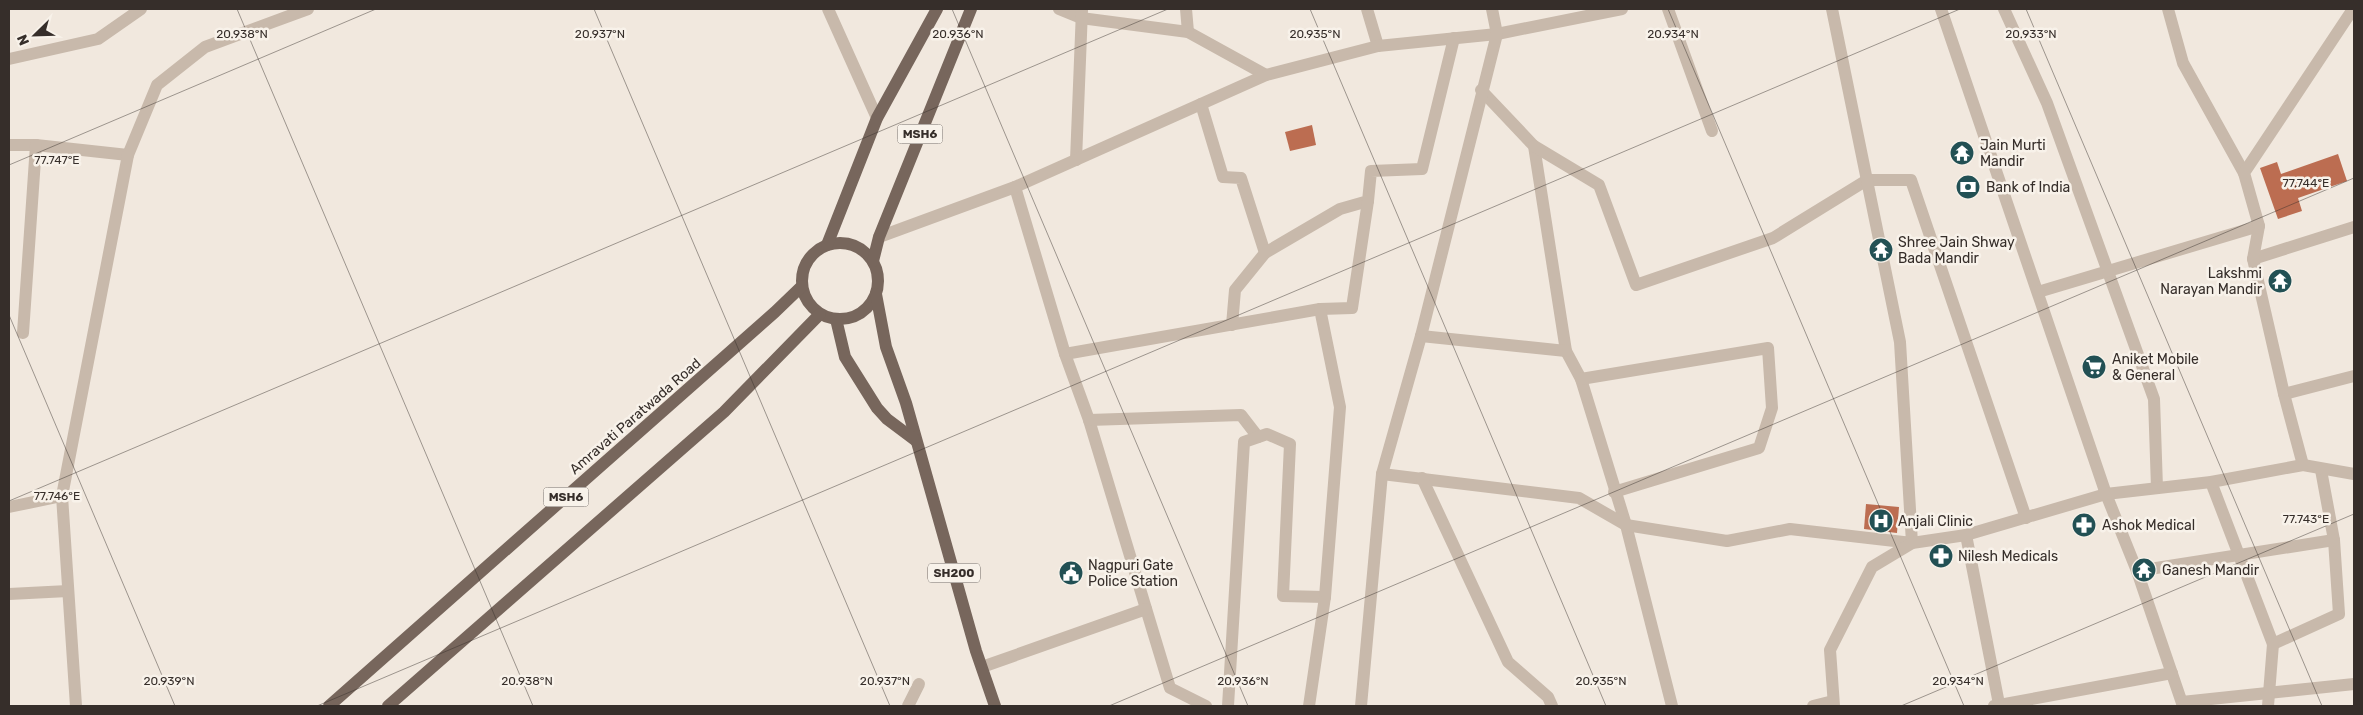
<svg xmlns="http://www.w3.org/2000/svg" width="2363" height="715" viewBox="0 0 2363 715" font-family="Rubik,sans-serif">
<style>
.building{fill:#bc6d51}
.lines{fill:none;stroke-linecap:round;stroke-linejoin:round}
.street{stroke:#c8b9ab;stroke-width:12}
.primary{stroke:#77665c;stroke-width:12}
.ticks{fill:none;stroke:#362e2a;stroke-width:1;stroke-opacity:0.45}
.labels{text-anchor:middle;stroke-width:5;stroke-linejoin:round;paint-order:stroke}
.shield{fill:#f8f2ea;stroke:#706964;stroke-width:1}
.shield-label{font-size:12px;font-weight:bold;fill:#362e2a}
.poi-label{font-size:14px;fill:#362e2a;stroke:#f8f2ea;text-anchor:start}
.street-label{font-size:14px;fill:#362e2a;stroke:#f8f2ea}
.ticks-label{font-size:12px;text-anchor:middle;fill:#362e2a;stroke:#f8f2ea;stroke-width:5;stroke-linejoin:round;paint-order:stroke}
</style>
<rect width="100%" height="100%" fill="#f1e8de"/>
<g class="building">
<polygon points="1312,125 1316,145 1290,151 1285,132"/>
<polygon points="2338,154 2347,181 2298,198 2302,211 2278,219 2260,168 2277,162 2281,174"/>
<polygon points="1866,504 1899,507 1897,533 1864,529"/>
</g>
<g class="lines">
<g class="street">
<polyline points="828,9 877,118"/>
<polyline points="1059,9 1081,18 1188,32 1266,75"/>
<polyline points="1186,9 1188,32"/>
<polyline points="1367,9 1378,46"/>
<polyline points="1668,9 1712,131"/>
<polyline points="1941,9 2106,494 2137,571 2183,706"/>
<polyline points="2004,9 2047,103 2154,399 2157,488"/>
<polyline points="2168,9 2183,63 2244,173"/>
<polyline points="9,59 98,39 141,9"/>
<polyline points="1481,90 1534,146 1566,351 1581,379 1626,525 1672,706"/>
<polyline points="1201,104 1223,177 1241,178 1265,253"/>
<polyline points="9,145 36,145 128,155"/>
<polyline points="1534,146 1599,185 1636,285 1773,238 1867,180 1911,180 2026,518"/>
<polyline points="1076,160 1082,10"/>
<polyline points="1015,187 1065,354 1089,420 1170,688 1206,706"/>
<polyline points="879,237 1015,187 1266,75 1378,46 1497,34 1622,9"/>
<polyline points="2253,259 2354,227"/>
<polyline points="2038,292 2259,226"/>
<polyline points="1232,325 1235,290 1265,253 1340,209 1368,201 1371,171 1422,169 1454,38"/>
<polyline points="23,333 36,145"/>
<polyline points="1421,336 1566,351"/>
<polyline points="1065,354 1320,309 1352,308 1368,201"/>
<polyline points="1581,379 1768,348 1772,408 1759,448 1614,492"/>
<polyline points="2284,394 2354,376"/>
<polyline points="1089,420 1241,415 1258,437"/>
<polyline points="2303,465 2284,394 2253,259 2259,226 2244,173 2353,9"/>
<polyline points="1382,474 1579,498 1626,525 1727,541 1790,529 1912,543 1900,342 1832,9"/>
<polyline points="1422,478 1508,662 1548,697 1552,706"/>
<polyline points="2211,482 2273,644 2339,614 2334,540 2321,470"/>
<polyline points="9,507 62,496"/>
<polyline points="1966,535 1999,704"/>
<polyline points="2137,571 2334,540"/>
<polyline points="9,594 68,591"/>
<polyline points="982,667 1146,609"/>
<polyline points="2182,702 2354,684"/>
<polyline points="76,706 62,496 128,155 157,85 205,47 308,9"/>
<polyline points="908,706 919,684"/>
<polyline points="1228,706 1244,442 1267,434 1290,444 1283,596 1325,597"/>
<polyline points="1309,706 1325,597 1340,407 1320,309"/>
<polyline points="1361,706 1382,474 1421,336 1497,34 1492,9"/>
<polyline points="1813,706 1833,701"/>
<polyline points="1834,706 1830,650 1872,567 1912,543 1966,535 2106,494 2211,482 2303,465 2354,474"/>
<polyline points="1994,706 2172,673"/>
<polyline points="2268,706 2273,644"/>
</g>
<g class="primary">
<circle cx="840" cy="281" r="38"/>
<polyline points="827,245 877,118 937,9"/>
<polyline points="873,261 879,237 971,9"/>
<polyline points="876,294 886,347 906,403 976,651 995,706"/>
<polyline points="836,319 845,357 877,408 887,419 915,440"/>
<polyline points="329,706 775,312 802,286"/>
<polyline points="388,706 724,412 820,314"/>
</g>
</g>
<path class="ticks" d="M237,9L533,706M594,9L890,706M952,9L1248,706M1310,9L1606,706M1668,9L1964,706M2026,9L2322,706M9,165L376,9M9,315L175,706M9,501L1168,9M317,706L1960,9M1109,706L2354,178M1901,706L2354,514"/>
<defs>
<symbol id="temple-disc" viewBox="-11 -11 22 22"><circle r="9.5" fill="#225054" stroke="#f8f2ea"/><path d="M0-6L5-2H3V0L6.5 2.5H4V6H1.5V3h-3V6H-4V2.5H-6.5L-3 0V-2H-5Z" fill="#fff"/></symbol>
<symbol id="bank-disc" viewBox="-11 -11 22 22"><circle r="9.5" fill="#225054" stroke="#f8f2ea"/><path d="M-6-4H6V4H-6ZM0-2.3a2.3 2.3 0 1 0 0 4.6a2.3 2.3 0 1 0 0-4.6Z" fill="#fff"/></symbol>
<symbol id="supermarket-disc" viewBox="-11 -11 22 22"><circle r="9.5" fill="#225054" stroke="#f8f2ea"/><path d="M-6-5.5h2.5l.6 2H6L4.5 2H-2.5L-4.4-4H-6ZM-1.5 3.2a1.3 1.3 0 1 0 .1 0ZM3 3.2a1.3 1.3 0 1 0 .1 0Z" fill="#fff"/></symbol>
<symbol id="hospital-disc" viewBox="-11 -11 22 22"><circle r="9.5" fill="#225054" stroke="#f8f2ea"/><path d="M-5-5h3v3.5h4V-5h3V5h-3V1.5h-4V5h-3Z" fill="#fff"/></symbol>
<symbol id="pharmacy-disc" viewBox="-11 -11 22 22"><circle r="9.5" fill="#225054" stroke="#f8f2ea"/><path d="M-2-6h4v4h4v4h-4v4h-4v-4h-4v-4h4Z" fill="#fff"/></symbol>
<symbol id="civic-disc" viewBox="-11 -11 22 22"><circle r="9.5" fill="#225054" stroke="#f8f2ea"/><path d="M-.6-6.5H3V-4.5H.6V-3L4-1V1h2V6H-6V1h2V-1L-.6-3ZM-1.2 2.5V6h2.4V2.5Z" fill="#fff"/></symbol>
</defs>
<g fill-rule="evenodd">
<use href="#temple-disc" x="1948" y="139" width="28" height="28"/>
<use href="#bank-disc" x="1954" y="173" width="28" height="28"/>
<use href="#temple-disc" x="1867" y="236" width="28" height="28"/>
<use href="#temple-disc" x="2266" y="267" width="28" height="28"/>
<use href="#supermarket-disc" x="2080" y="353" width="28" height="28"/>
<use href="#hospital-disc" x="1867" y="507" width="28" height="28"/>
<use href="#pharmacy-disc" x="2070" y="511" width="28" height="28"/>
<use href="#pharmacy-disc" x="1927" y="542" width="28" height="28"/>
<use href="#temple-disc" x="2130" y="556" width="28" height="28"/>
<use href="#civic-disc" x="1057" y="559" width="28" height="28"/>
</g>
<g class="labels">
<g class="shield">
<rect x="897.5" y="124.5" width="45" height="19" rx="4"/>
<rect x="543.5" y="487.5" width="45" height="19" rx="4"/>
<rect x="928" y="563.5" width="52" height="19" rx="4"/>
</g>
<g class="shield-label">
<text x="920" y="138">MSH6</text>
<text x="566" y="501">MSH6</text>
<text x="954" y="577">SH200</text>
</g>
<g class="poi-label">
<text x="1980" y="150">Jain Murti<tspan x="1980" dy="16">Mandir</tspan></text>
<text x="1986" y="192">Bank of India</text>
<text x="1898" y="247">Shree Jain Shway<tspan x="1898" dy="16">Bada Mandir</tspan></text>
<text x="2262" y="278" text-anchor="end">Lakshmi<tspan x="2262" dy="16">Narayan Mandir</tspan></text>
<text x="2112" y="364">Aniket Mobile<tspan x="2112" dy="16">&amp; General</tspan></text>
<text x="1898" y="526">Anjali Clinic</text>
<text x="2102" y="530">Ashok Medical</text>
<text x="1958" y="561">Nilesh Medicals</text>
<text x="1088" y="570">Nagpuri Gate<tspan x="1088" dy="16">Police Station</tspan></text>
<text x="2162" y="575">Ganesh Mandir</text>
</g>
<g class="street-label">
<text transform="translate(635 416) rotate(-41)" y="5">Amravati Paratwada Road</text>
</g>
</g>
<g class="ticks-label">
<text x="242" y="38">20.938°N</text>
<text x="600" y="38">20.937°N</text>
<text x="958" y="38">20.936°N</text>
<text x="1315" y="38">20.935°N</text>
<text x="1673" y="38">20.934°N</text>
<text x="2031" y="38">20.933°N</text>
<text x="57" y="164">77.747°E</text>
<text x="2306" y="187">77.744°E</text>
<text x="57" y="500">77.746°E</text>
<text x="2306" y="523">77.743°E</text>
<text x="169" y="685">20.939°N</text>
<text x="527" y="685">20.938°N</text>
<text x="885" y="685">20.937°N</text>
<text x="1243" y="685">20.936°N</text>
<text x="1601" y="685">20.935°N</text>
<text x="1958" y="685">20.934°N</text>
</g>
<rect width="2363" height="715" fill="none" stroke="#362e2a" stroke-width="20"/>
<g transform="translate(35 35) rotate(247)" stroke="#f8f2ea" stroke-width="4" paint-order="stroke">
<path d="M0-4L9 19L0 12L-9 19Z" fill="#362e2a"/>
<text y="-8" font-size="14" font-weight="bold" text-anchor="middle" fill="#362e2a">N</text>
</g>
</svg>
